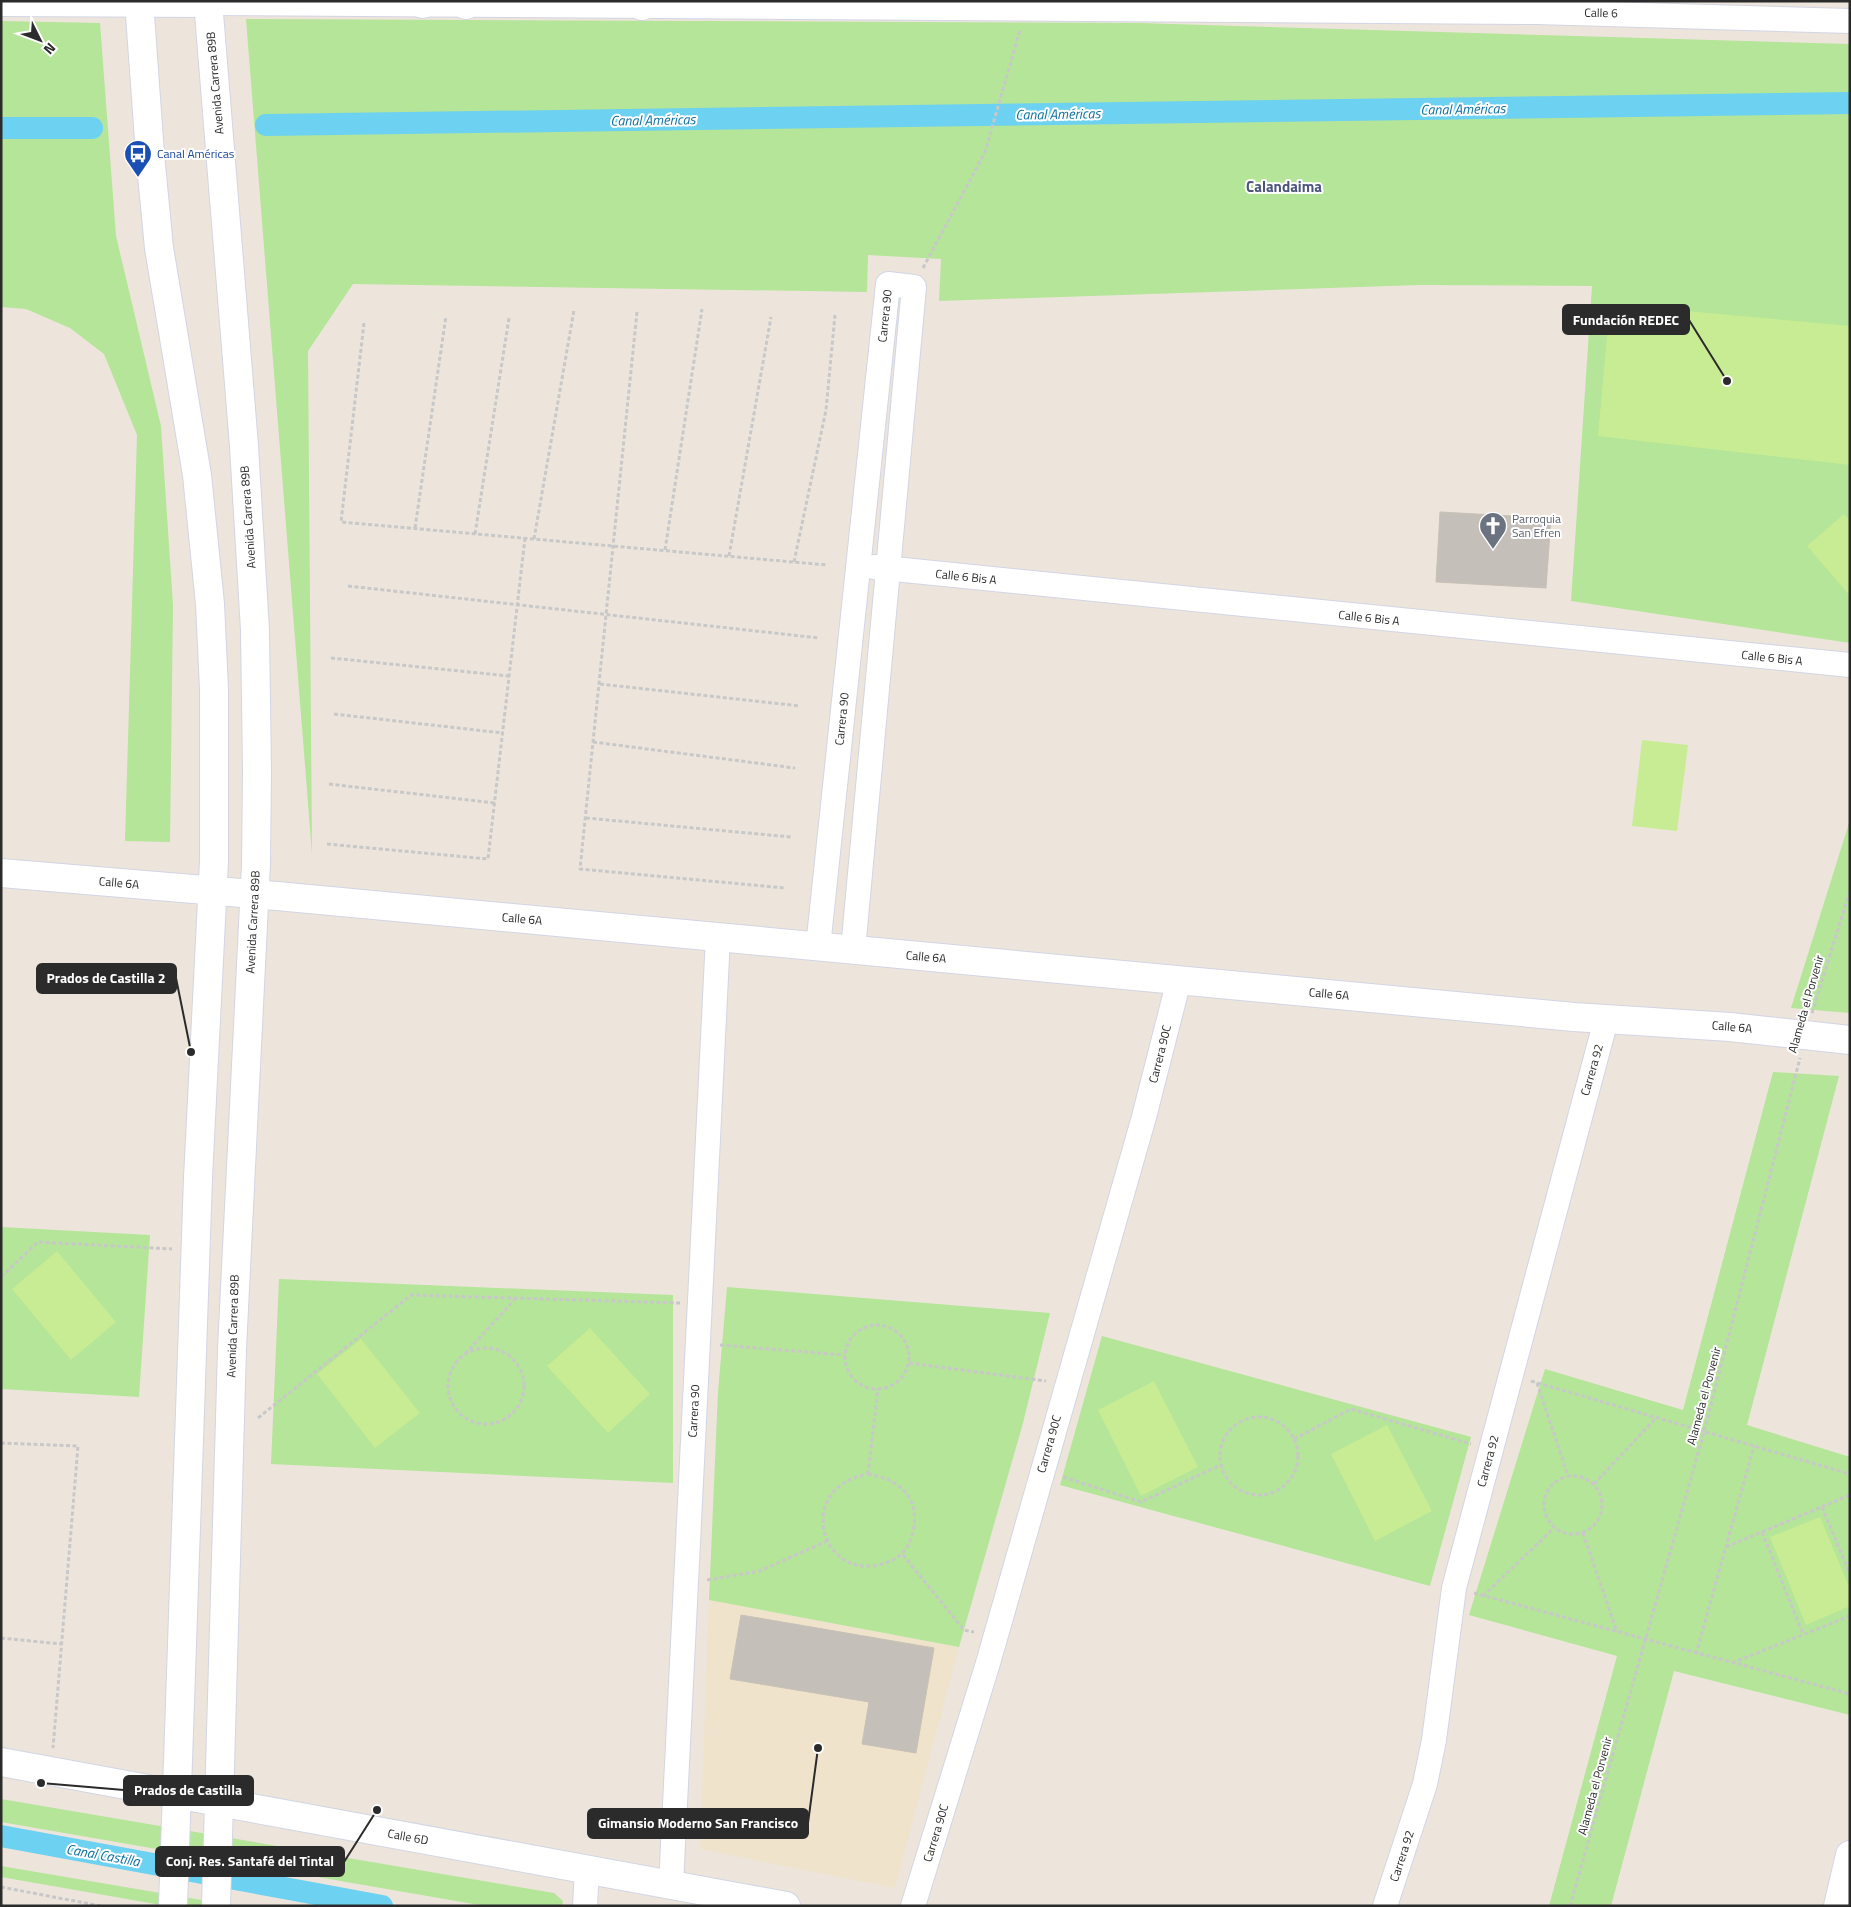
<svg xmlns="http://www.w3.org/2000/svg" width="1851" height="1907" viewBox="0 0 1851 1907" font-family="'Titillium Web',sans-serif">
<style>
.education{fill:#efe3cb}
.green{fill:#b4e598}
.pitch{fill:#c8ec93}
.lines{fill:none;stroke-linecap:round;stroke-linejoin:round}
.canal{stroke:#6dd1f1;stroke-width:22}
.building{fill:#c5bfb9;stroke:#c8c1b6}
.street-casing{stroke:#d2d5e4;stroke-width:26}
.secondary-casing{stroke:#d2d5e4;stroke-width:30}
.path{stroke:#c8c8c8;stroke-width:3;stroke-dasharray:4 2.5;stroke-linecap:butt}
.street{stroke:#fff;stroke-width:24}
.secondary{stroke:#fff;stroke-width:28}
.labels{text-anchor:middle;stroke-width:4;stroke-linejoin:round;paint-order:stroke}
.street-label{font-size:12px;fill:#2b2b2b;stroke:#fff}
.transit-label{font-size:12px;fill:#164399;stroke:#fff;text-anchor:start}
.worship-label{font-size:12px;fill:#5b616d;stroke:#fff;text-anchor:start}
.water-label{font-size:14px;font-style:italic;fill:#0a6f9f;stroke:#fff}
.quarter-label{font-size:15px;font-weight:bold;fill:#4a547d;stroke:#fff}
.leader{fill:none;stroke:#2b2b2b;stroke-width:2}
.callout-dot{fill:#2b2b2b;stroke:#fff;stroke-width:2}
.callout{fill:#2b2b2b;stroke:#2b2b2b;stroke-width:2}
.callout-label{font-size:14px;text-anchor:middle;font-weight:bold;fill:#fff}
</style>
<rect width="100%" height="100%" fill="#ede5dc"/>
<polygon class="education" points="709,1600 959,1647 895,1888 700,1849"/>
<g class="green">
<polygon points="246,19 1138,23 1850,44 1850,643 1571,601 1592,286 1419,285 939,301 941,259 868,255 867,292 353,284 308,351 312,854"/>
<polygon points="1,21 100,23 116,236 161,426 173,605 170,842 125,841 137,435 104,354 70,328 26,309 1,307"/>
<polygon points="1850,820 1850,1013 1791,1008"/>
<polygon points="1773,1072 1839,1076 1747,1425 1850,1457 1850,1715 1674,1671 1611,1906 1549,1906 1617,1656 1469,1615 1545,1369 1683,1410"/>
<polygon points="1,1227 150,1235 139,1397 1,1389"/>
<polygon points="279,1279 673,1295 673,1483 271,1464"/>
<polygon points="727,1287 1050,1313 1023,1423 959,1647 709,1600 718,1392"/>
<polygon points="1102,1336 1471,1437 1430,1586 1060,1485"/>
<polygon points="1,1799 554,1893 563,1901 562,1906 485,1906 1,1822"/>
<polygon points="1,1866 237,1906 167,1906 1,1877"/>
</g>
<g class="pitch">
<polygon points="1610,304 1850,326 1850,465 1598,436"/>
<polygon points="1844,514 1850,521 1850,596 1807,546"/>
<polygon points="1642,740 1688,745 1677,831 1632,826"/>
<polygon points="57,1251 116,1322 71,1360 12,1289"/>
<polygon points="590,1328 650,1394 608,1433 547,1366"/>
<polygon points="361,1339 420,1413 375,1448 317,1374"/>
<polygon points="1154,1381 1198,1467 1141,1496 1098,1410"/>
<polygon points="1387,1425 1432,1511 1375,1541 1331,1454"/>
<polygon points="1820,1517 1850,1589 1850,1606 1806,1625 1770,1537"/>
</g>
<g class="lines">
<g class="canal">
<polyline points="266,125 1850,103"/>
<polyline points="1,128 92,128"/>
<polyline points="1,1836 382,1906"/>
</g>
</g>
<g class="building">
<polygon points="1440,512 1551,518 1546,588 1436,582"/>
<polygon points="741,1615 934,1648 916,1753 862,1744 869,1702 730,1679"/>
</g>
<g class="lines">
<defs>
<g id="street">
<polyline points="208,3 1536,12 1850,21"/>
<polyline points="874,567 1850,665"/>
<polyline points="818,947 888,284 914,287 853,950"/>
<polyline points="671,1885 718,937"/>
<polyline points="585,1906 587,1869"/>
<polyline points="913,1906 988,1663 1144,1117 1179,980"/>
<polyline points="1385,1906 1425,1784 1434,1740 1454,1588 1606,1020"/>
</g>
<g id="secondary">
<polyline points="139,1 150,154 159,248 197,475 210,604 214,689 214,861 198,1178 173,1906"/>
<polyline points="208,1 244,446 255,630 257,772 256,864 232,1349 216,1906"/>
<polyline points="636,1 642,6"/>
<polyline points="1,2 208,3"/>
<polyline points="423,4 427,1"/>
<polyline points="466,5 470,1"/>
<polyline points="1,873 277,896 1574,1017 1730,1027 1850,1040"/>
<polyline points="1,1762 786,1906"/>
<polyline points="1838,1906 1850,1855"/>
</g>
</defs>
<use href="#street" class="street-casing"/>
<use href="#secondary" class="secondary-casing"/>
<g class="path">
<polyline points="923,268 985,152 1020,30"/>
<polyline points="637,312 580,869 785,888"/>
<polyline points="364,323 341,522 827,565"/>
<polyline points="415,528 446,316"/>
<polyline points="475,534 509,318"/>
<polyline points="534,539 574,310"/>
<polyline points="665,550 702,309"/>
<polyline points="729,556 771,317"/>
<polyline points="794,562 826,410 835,315"/>
<polyline points="348,586 819,638"/>
<polyline points="331,658 509,676"/>
<polyline points="600,684 800,706"/>
<polyline points="334,714 503,733"/>
<polyline points="593,742 795,768"/>
<polyline points="329,784 495,803"/>
<polyline points="586,818 791,837"/>
<polyline points="327,844 488,859 525,538"/>
<polyline points="1812,1013 1850,890"/>
<polyline points="1,1277 38,1242 172,1249"/>
<circle cx="877" cy="1357" r="32"/>
<polyline points="720,1345 844,1355"/>
<circle cx="486" cy="1386" r="38"/>
<polyline points="465,1354 516,1298"/>
<polyline points="909,1363 1046,1381"/>
<polyline points="1531,1381 1850,1474"/>
<polyline points="1537,1383 1568,1476"/>
<circle cx="1259" cy="1456" r="39"/>
<polyline points="258,1418 411,1295 680,1303"/>
<polyline points="1294,1439 1351,1409 1471,1444"/>
<polyline points="1,1443 78,1446 53,1748"/>
<path d="M868,1474C901,1479 922,1500 912,1535C908,1550 900,1558 885,1563C822,1585 792,1488 868,1474Z"/>
<polyline points="868,1474 878,1389"/>
<circle cx="1573" cy="1505" r="29"/>
<polyline points="1063,1477 1141,1502 1221,1465"/>
<polyline points="1594,1484 1656,1418"/>
<polyline points="1822,1507 1850,1574"/>
<polyline points="1762,1532 1803,1634"/>
<polyline points="1583,1533 1617,1632"/>
<polyline points="1726,1547 1850,1495"/>
<polyline points="903,1555 964,1630 974,1632"/>
<polyline points="707,1580 760,1571 827,1541"/>
<polyline points="1474,1593 1850,1694"/>
<polyline points="1483,1596 1554,1528"/>
<polyline points="1,1638 61,1644"/>
<polyline points="1696,1654 1754,1446"/>
<polyline points="1732,1663 1850,1616"/>
<polyline points="1,1887 101,1906"/>
<polyline points="1570,1906 1704,1432 1800,1058"/>
</g>
<use href="#street" class="street"/>
<use href="#secondary" class="secondary"/>
</g>
<defs>
<symbol id="bus-pin" viewBox="-11 -11 22 30"><path d="M0 17L-7.5 6A9.5 9.5 0 1 1 7.5 6Z" fill="#1a4fb4" stroke="#fff"/><path d="M-5-6H5V4H4V6H2V4H-2V6H-4V4H-5ZM-3.5-4V0h7V-4ZM-3.5 1.2v1.5H-2V1.2ZM2 1.2v1.5H3.5V1.2Z" fill="#fff"/></symbol>
<symbol id="church-pin" viewBox="-11 -11 22 30"><path d="M0 17L-7.5 6A9.5 9.5 0 1 1 7.5 6Z" fill="#6b7280" stroke="#fff"/><path d="M-1.2-6h2.4v3.5h3.3v2.4h-3.3V6h-2.4V-.1h-3.3v-2.4h3.3Z" fill="#fff"/></symbol>
</defs>
<g fill-rule="evenodd">
<use href="#bus-pin" x="122" y="138" width="32" height="43"/>
<use href="#church-pin" x="1477" y="510" width="32" height="43"/>
</g>
<g class="labels">
<g class="street-label">
<text transform="translate(1601 13) rotate(1)" y="4">Calle 6</text>
<text transform="translate(215 83) rotate(-95)" y="4">Avenida Carrera 89B</text>
<text transform="translate(885 316) rotate(-84)" y="4">Carrera 90</text>
<text transform="translate(248 517) rotate(-94)" y="4">Avenida Carrera 89B</text>
<text transform="translate(966 577) rotate(6)" y="4">Calle 6 Bis A</text>
<text transform="translate(1369 618) rotate(6)" y="4">Calle 6 Bis A</text>
<text transform="translate(1772 658) rotate(6)" y="4">Calle 6 Bis A</text>
<text transform="translate(842 719) rotate(-84)" y="4">Carrera 90</text>
<text transform="translate(119 883) rotate(5)" y="4">Calle 6A</text>
<text transform="translate(522 919) rotate(5)" y="4">Calle 6A</text>
<text transform="translate(253 922) rotate(-87)" y="4">Avenida Carrera 89B</text>
<text transform="translate(926 957) rotate(5)" y="4">Calle 6A</text>
<text transform="translate(1329 994) rotate(5)" y="4">Calle 6A</text>
<text transform="translate(1806 1004) rotate(-74)" y="4">Alameda el Porvenir</text>
<text transform="translate(1732 1027) rotate(5)" y="4">Calle 6A</text>
<text transform="translate(1160 1054) rotate(-76)" y="4">Carrera 90C</text>
<text transform="translate(1592 1070) rotate(-74)" y="4">Carrera 92</text>
<text transform="translate(233 1326) rotate(-88)" y="4">Avenida Carrera 89B</text>
<text transform="translate(1704 1396) rotate(-75)" y="4">Alameda el Porvenir</text>
<text transform="translate(694 1411) rotate(-87)" y="4">Carrera 90</text>
<text transform="translate(1049 1444) rotate(-74)" y="4">Carrera 90C</text>
<text transform="translate(1488 1461) rotate(-75)" y="4">Carrera 92</text>
<text transform="translate(1595 1786) rotate(-75)" y="4">Alameda el Porvenir</text>
<text transform="translate(936 1833) rotate(-73)" y="4">Carrera 90C</text>
<text transform="translate(408 1837) rotate(10)" y="4">Calle 6D</text>
<text transform="translate(1402 1856) rotate(-72)" y="4">Carrera 92</text>
</g>
<g class="transit-label">
<text x="157" y="158">Canal Américas</text>
</g>
<g class="worship-label">
<text x="1512" y="523">Parroquia<tspan x="1512" dy="14">San Efren</tspan></text>
</g>
<g class="water-label">
<text transform="translate(1463 109) rotate(-1)" y="5">Canal Américas</text>
<text transform="translate(1058 114) rotate(-1)" y="5">Canal Américas</text>
<text transform="translate(653 120) rotate(-1)" y="5">Canal Américas</text>
<text transform="translate(103 1855) rotate(10)" y="5">Canal Castilla</text>
</g>
<g class="quarter-label">
<text x="1284" y="192">Calandaima</text>
</g>
</g>
<path class="leader" d="M1727 381L1689 320M191 1052L176 978M41 1783L124 1790M818 1748L808 1823M377 1810L344 1862"/>
<g class="callout-dot">
<circle cx="1727" cy="381" r="5"/>
<circle cx="191" cy="1052" r="5"/>
<circle cx="41" cy="1783" r="5"/>
<circle cx="818" cy="1748" r="5"/>
<circle cx="377" cy="1810" r="5"/>
</g>
<g class="callout">
<rect x="1563" y="305" width="126" height="29" rx="5"/>
<rect x="37" y="964" width="139" height="29" rx="5"/>
<rect x="124" y="1776" width="129" height="29" rx="5"/>
<rect x="588" y="1809" width="220" height="29" rx="5"/>
<rect x="156" y="1847" width="188" height="29" rx="5"/>
</g>
<g class="callout-label">
<text x="1626" y="325">Fundación REDEC</text>
<text x="106" y="983">Prados de Castilla 2</text>
<text x="188" y="1795">Prados de Castilla</text>
<text x="698" y="1828">Gimansio Moderno San Francisco</text>
<text x="250" y="1866">Conj. Res. Santafé del Tintal</text>
</g>
<rect width="1851" height="1907" fill="none" stroke="#2b2b2b" stroke-width="5"/>
<g transform="translate(40 40) rotate(132)" stroke="#ffffff" stroke-width="4" paint-order="stroke">
<path d="M0-4L9 19L0 12L-9 19Z" fill="#2b2b2b"/>
<text y="-8" font-size="14" font-weight="bold" text-anchor="middle" fill="#2b2b2b">N</text>
</g>
</svg>
